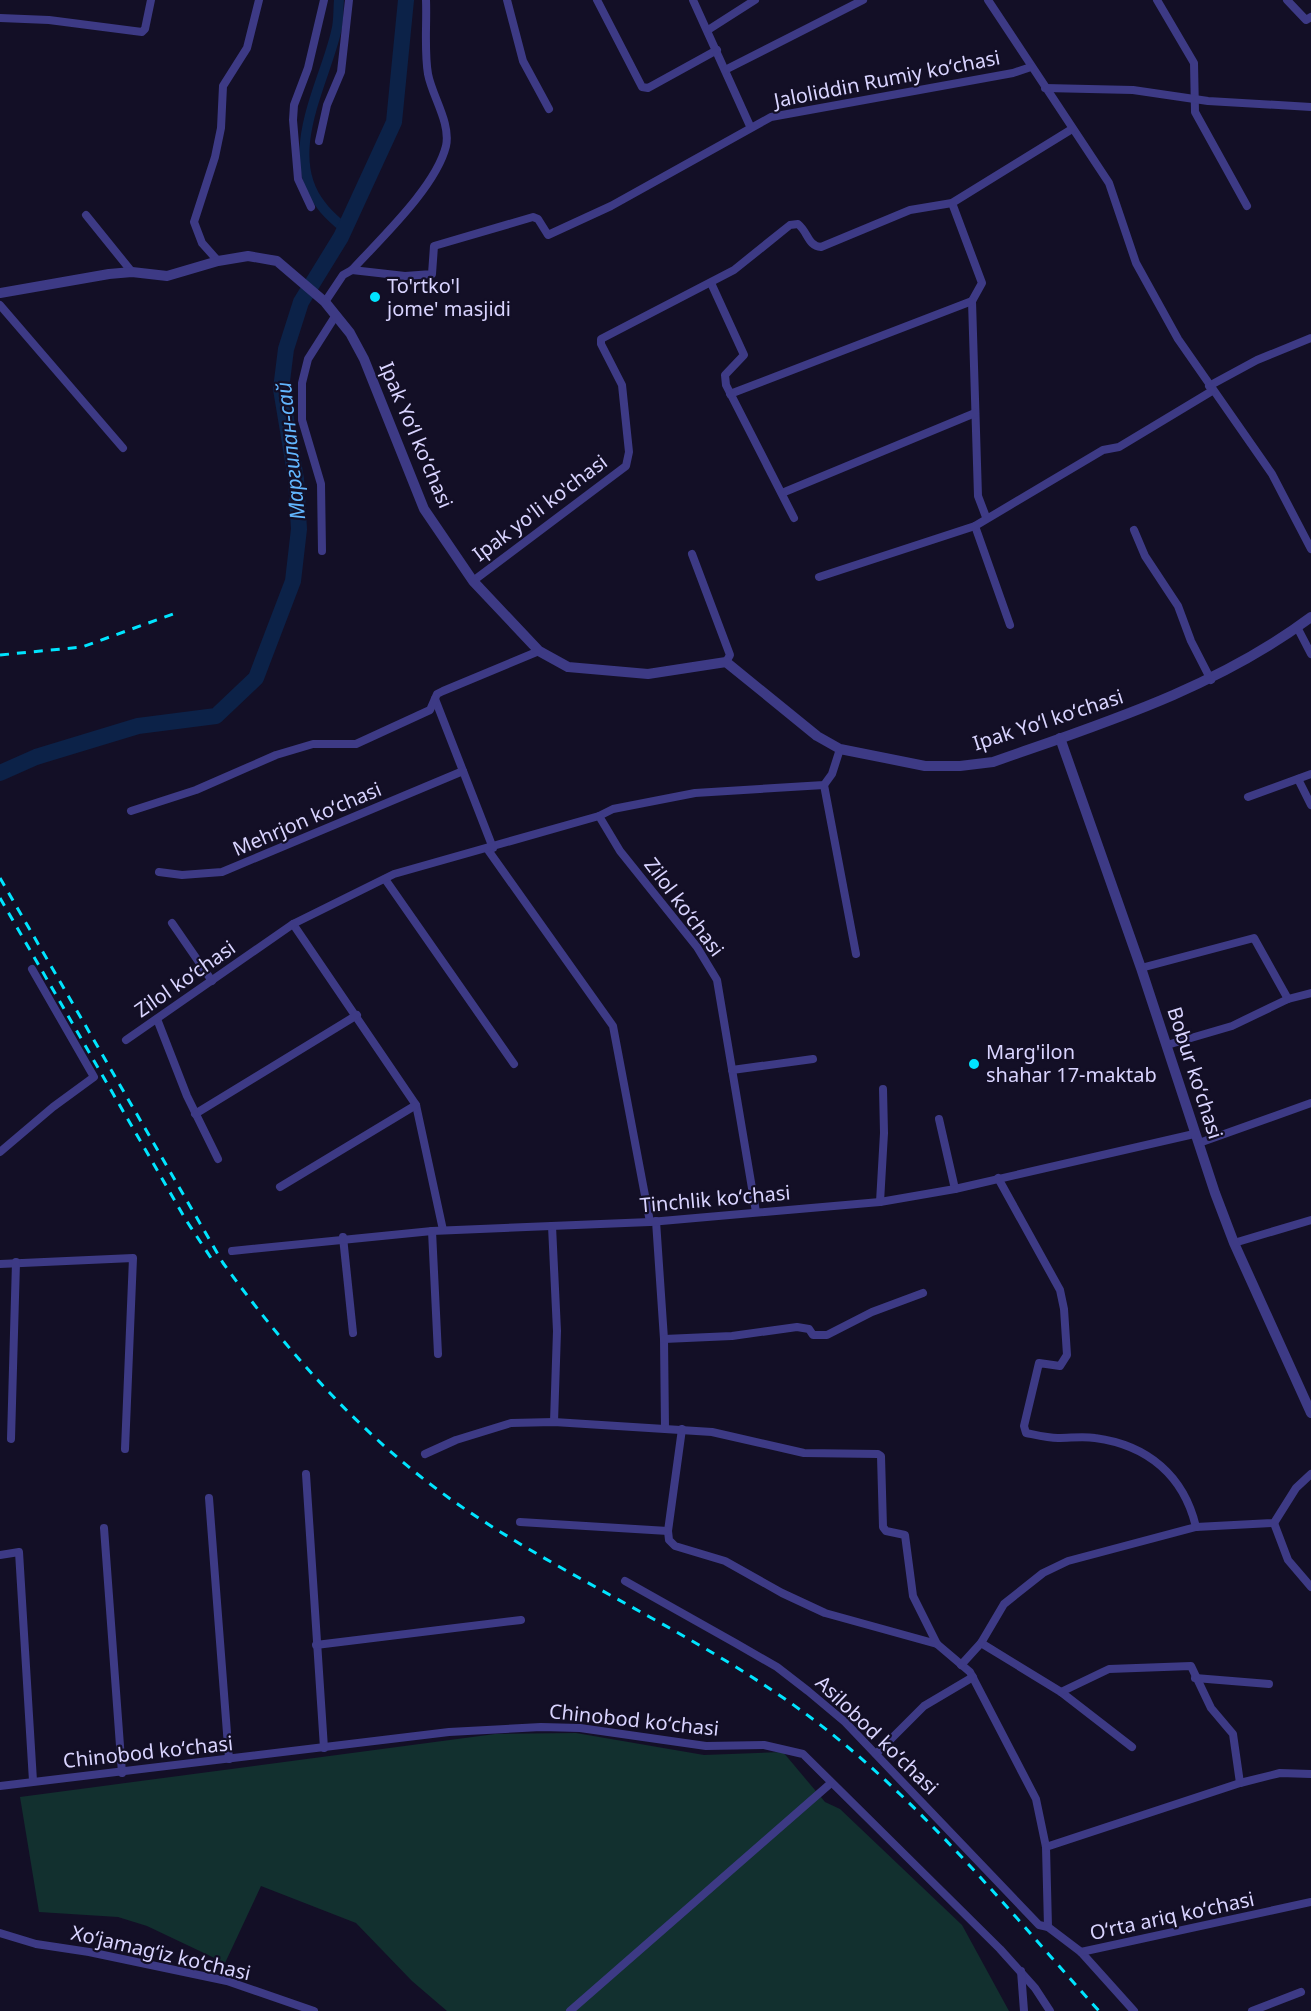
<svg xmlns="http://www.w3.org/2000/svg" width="1311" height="2011" viewBox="0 0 1311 2011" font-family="'Noto Sans',sans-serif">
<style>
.green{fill:#12302f}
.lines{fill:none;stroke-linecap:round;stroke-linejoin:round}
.canal{stroke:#0c2248;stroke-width:10}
.river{stroke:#0c2248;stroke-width:16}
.minor{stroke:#3d3a85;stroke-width:8}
.tertiary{stroke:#3d3a85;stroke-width:10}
.rail{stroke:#00e5ff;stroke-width:3;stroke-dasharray:9 8;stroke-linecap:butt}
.poi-dot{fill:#00e5ff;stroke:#130f26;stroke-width:2}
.labels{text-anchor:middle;stroke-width:4.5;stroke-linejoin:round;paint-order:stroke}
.street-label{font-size:20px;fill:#d9d4ff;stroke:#130f26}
.poi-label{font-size:20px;fill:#d9d4ff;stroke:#130f26;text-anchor:start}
.water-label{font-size:21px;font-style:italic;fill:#62b6ff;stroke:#130f26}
</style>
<rect width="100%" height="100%" fill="#130f26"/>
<polygon class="green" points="576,1733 704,1755 783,1752 825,1802 840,1809 962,1925 1009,2011 447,2011 412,1981 356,1923 261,1886 225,1963 147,1926 118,1917 39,1912 20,1797 495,1734"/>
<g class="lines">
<path class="canal" d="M339,0C338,11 339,22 336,32C324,84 281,155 321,205C327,214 336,221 344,228"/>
<polyline class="river" points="0,773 36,757 138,726 216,716 256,678 293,581 299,529 296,479 281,389 286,349 301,302 341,237 394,122 406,0"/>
<g class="minor">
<polyline points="507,0 523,61 549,109"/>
<polyline points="597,0 642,87 648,88 717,50"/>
<polyline points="693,0 750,126"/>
<polyline points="988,0 1109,183 1136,263 1178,339 1272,474 1311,549"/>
<polyline points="1157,0 1194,63 1195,112 1247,206"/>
<polyline points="1287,0 1306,20 1311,17"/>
<polyline points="0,18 49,20 142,32 145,29 151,0"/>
<polyline points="708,30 755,0"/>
<polyline points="725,70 863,0"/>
<polyline points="1045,88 1133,90 1208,101 1311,107"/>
<polyline points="319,141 327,105 341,72 349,0"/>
<polyline points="952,203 982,283 972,301 978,496 986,517"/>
<polyline points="311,207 298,179 293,120 294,105 308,68 324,0"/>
<polyline points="86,215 132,272"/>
<polyline points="218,261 202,243 194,222 215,157 221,128 223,86 247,48 259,0"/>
<polyline points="352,270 405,276 432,274 434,246 533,217 538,219 548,235 611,206 771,117 1013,73 1031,67"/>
<polyline points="711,283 744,355 725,375 726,385 794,518"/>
<path d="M325,302L343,275L352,270C380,239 436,187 446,146C451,123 432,96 428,74C424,50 427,24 426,0"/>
<polyline points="0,305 123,448"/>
<polyline points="1209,386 1257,360 1311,338"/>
<polyline points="730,394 972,301"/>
<polyline points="782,493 975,413"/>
<polyline points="975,526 1010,625"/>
<polyline points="1134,530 1145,556 1178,606 1191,641 1211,680"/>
<polyline points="322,551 321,484 302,420 302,383 308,359 336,315"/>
<polyline points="692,554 730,655 726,662"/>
<polyline points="819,577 975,526 1103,450 1119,447 1212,391"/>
<path d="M473,581L626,466L629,452L622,385L601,344V339L734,270L790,225L798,224C808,232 808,246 821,247L910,210L952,203L1072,129"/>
<polyline points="1297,627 1311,654"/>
<polyline points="435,699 493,848"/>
<polyline points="1298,779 1311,805"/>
<polyline points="824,785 856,954"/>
<polyline points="1248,797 1311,774"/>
<polyline points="131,811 196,790 276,755 313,744 356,744 430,710 437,694 443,691 539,651"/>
<polyline points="599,816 613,809 695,793 824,785 832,774 840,749"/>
<polyline points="488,850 613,1026 650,1222"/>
<polyline points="159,872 182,875 222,872 463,771"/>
<polyline points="385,879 514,1064"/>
<polyline points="172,923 212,981"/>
<polyline points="293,924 416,1105 443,1230"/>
<polyline points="1141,968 1254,938 1288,999"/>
<polyline points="157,1019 187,1096 218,1159"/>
<polyline points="126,1040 293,924 394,874 599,816 620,851 697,947 717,980 756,1212"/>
<polyline points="1167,1045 1232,1026 1288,999 1311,993"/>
<polyline points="732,1070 813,1059"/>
<polyline points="195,1114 357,1015"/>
<polyline points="939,1119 955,1189"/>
<polyline points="1199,1143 1311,1103"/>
<polyline points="0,1152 53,1107 94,1077 32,969"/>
<path d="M998,1178L1060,1290L1064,1309L1067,1355L1060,1366L1039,1363L1024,1426L1026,1433C1036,1435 1048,1438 1058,1438C1071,1438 1083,1436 1095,1438C1148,1445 1184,1476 1196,1527"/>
<polyline points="280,1187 416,1105"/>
<polyline points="880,1202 884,1133 883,1089"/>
<polyline points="656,1221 664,1339 665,1428"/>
<polyline points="552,1226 557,1331 554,1422"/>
<polyline points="432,1231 438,1354"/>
<polyline points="343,1237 353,1333"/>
<polyline points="1234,1243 1311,1220"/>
<polyline points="232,1251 432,1231 650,1222 880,1202 955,1189 1194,1134"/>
<polyline points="0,1264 133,1258 125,1449"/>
<polyline points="664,1339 732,1336 797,1327 809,1329 813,1335 827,1335 872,1312 923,1293"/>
<polyline points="682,1429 668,1531 669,1540 675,1546 725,1561 782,1593 825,1613 937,1644"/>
<polyline points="11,1439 16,1262"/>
<polyline points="425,1454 456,1440 511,1423 554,1422 712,1432 804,1453 878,1454 881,1456 883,1527 886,1531 905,1535 913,1596 937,1644 970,1672 1036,1799 1046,1847 1048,1927 1081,1952 1134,2011"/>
<polyline points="306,1474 324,1748"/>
<polyline points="209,1498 229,1759"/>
<polyline points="520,1522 668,1531"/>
<polyline points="1274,1523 1288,1560 1311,1587"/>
<polyline points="104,1528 122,1773"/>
<polyline points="0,1555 19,1552 33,1781"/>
<polyline points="625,1581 737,1644 777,1667 808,1691 845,1722 1039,1925 1048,1927"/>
<polyline points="981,1643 1061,1692 1132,1747"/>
<polyline points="316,1645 521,1620"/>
<polyline points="961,1665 981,1643 1004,1604 1043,1573 1068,1561 1196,1527 1274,1523 1296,1488 1311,1474"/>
<polyline points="1195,1678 1269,1684"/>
<polyline points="1061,1692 1109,1669 1191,1666 1211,1708 1233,1734 1240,1783"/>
<polyline points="876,1754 924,1706 973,1677"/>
<polyline points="0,1786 449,1732 541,1727 580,1728 706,1746 764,1745 803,1754 1000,1949 1035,1988 1050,2011"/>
<polyline points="1046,1847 1240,1783 1280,1773 1311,1774"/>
<polyline points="0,1933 36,1944 89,1952 227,1981 314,2011"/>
<polyline points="1081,1952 1311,1902"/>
<polyline points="1021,1971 1024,2011"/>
<polyline points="570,2011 831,1783"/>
<polyline points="1252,2011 1301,1992"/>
</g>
<g class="tertiary">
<path d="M0,293L109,274L132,272L167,276L218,261L248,256L277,261L325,302L350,333L364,359L424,509L473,581L539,651L568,667L648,674L726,662L817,736L840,749L925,766H960L993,762C1104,723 1216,688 1311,617"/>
<polyline points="1060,738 1141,968 1215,1193 1234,1243 1311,1413"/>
</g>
<g class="rail">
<polyline points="0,655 82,647 176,613"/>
<path d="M0,878L223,1263C290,1355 365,1440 459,1505C563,1576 681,1627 785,1699C908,1784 1000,1901 1099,2011"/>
<polyline points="0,898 186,1220 211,1258"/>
</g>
</g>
<g class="poi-dot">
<circle cx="375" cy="297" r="6"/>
<circle cx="974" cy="1064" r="6"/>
</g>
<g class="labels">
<g class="street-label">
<text transform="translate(887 79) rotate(-11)" y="7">Jaloliddin Rumiy koʻchasi</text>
<text transform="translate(416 435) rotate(67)" y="7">Ipak Yoʻl koʻchasi</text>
<text transform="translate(540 508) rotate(-37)" y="7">Ipak yo'li ko'chasi</text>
<text transform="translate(1048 720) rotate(-18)" y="7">Ipak Yoʻl koʻchasi</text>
<text transform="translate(307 819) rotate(-23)" y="7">Mehrjon koʻchasi</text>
<text transform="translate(684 907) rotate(53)" y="7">Zilol ko‘chasi</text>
<text transform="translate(185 979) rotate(-35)" y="7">Zilol ko‘chasi</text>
<text transform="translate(1195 1073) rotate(72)" y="7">Bobur koʻchasi</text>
<text transform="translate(715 1199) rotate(-5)" y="7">Tinchlik koʻchasi</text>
<text transform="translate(634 1720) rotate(6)" y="7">Chinobod koʻchasi</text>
<text transform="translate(877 1735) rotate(44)" y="7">Asilobod koʻchasi</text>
<text transform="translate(148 1752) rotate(-6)" y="7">Chinobod koʻchasi</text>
<text transform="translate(1172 1916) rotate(-12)" y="7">Oʻrta ariq koʻchasi</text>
<text transform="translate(161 1953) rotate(13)" y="7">Xoʻjamagʻiz koʻchasi</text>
</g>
<g class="poi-label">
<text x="387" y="293">To'rtko'l<tspan x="387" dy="23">jome' masjidi</tspan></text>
<text x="986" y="1059">Marg'ilon<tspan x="986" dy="23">shahar 17-maktab</tspan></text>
</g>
<g class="water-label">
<text transform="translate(291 451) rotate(-96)" y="7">Маргилан-сай</text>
</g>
</g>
</svg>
